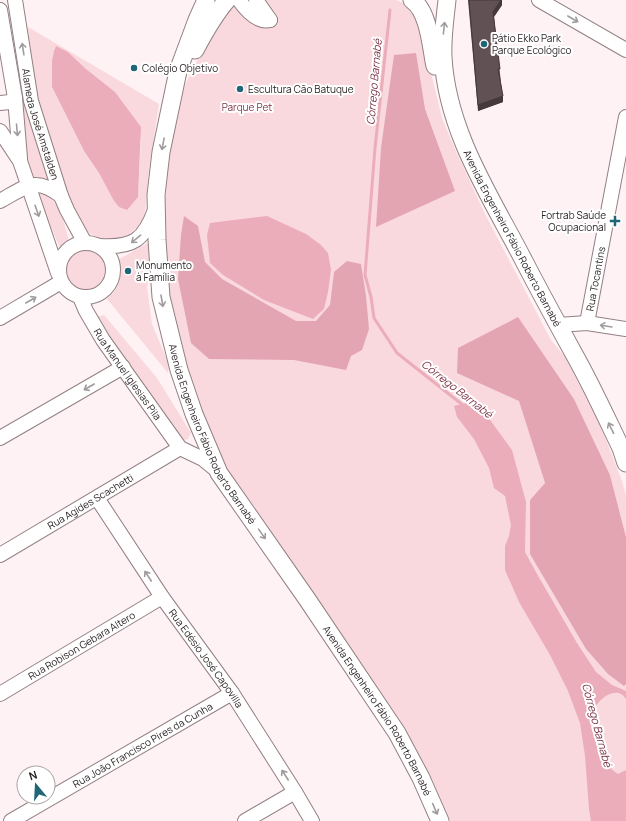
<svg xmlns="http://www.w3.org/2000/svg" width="626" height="821" viewBox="0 0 626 821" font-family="Manrope,sans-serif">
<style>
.green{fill:#f9d9de;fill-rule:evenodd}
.forest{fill:#e3a5b2}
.water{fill:#ecadba}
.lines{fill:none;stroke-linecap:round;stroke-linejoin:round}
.stream{stroke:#ecadba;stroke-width:3}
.minor-casing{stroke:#928083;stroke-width:16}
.major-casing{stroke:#928083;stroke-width:19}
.minor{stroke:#fff;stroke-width:14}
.major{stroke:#fff;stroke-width:17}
.wall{fill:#544648}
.shaded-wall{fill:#45393b}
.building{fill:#625154;stroke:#45393b}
.oneway{stroke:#a09c9d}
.poi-dot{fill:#206676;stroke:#fff;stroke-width:1.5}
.labels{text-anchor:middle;stroke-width:4;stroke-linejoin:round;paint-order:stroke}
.poi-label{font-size:10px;fill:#2b2425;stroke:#fff;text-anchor:start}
.park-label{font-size:10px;fill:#7f3549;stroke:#fff}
.street-label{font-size:10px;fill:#2b2425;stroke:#fff}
.water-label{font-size:11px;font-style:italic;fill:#7d3347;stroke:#fff}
</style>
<rect width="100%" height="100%" fill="#fff2f4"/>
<g class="green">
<polygon points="235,0 396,0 408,5 414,12 425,39 432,77 442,118 455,149 485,214 551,340 565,357 601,427 622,481 626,496 626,537 610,475 574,399 518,318 519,400 545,483 530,500 624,685 626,684 626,821 450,821 442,803 404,732 231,478 208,434 188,380 169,306 164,225 166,178 175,116 185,85 203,48"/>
<path d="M28,27L159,104L149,170L145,212L140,225L129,234L111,242L90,234L75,214L37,102L31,62ZM68,52L86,69L141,139L138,197L119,207L114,201L99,173L84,151L52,87V61Z"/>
<polygon points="17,64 23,92 52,185 33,180 25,163 15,65"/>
<path d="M42,193C61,202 64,223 69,241L60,248L37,195Z"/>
<path d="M148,243L150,274L147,287L152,324L169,365L168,373L107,299C120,288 122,277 116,261Z"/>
<circle cx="86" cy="272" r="22"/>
<polygon points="104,315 157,378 191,433 188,439 181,441 176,436 96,317"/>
</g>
<g class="forest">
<polygon points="416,53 425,109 455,191 376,227 381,148 394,55"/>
<polygon points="184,216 198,226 205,262 222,279 296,321 316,321 330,305 334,272 347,261 361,264 366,296 369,329 362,350 351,356 346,370 294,360 209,359 191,343 178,279 181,235"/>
<polygon points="518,317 574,399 610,475 626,537 626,684 624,686 608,674 586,649 530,554 530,500 545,483 519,401 457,373 458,348"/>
</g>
<g class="water">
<polygon points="56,46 68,52 86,69 115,92 141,127 138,197 127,210 119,207 114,201 99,173 84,151 52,87 52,61 54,51"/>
<polygon points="267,216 306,234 321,245 328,253 331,270 328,292 324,309 313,319 264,300 223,275 210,263 207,235 210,223"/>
<path d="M471,402L482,409L512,450L526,502L525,552L537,574L577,643L596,672L612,685L626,691V699C614,681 590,707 590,720C590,730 604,759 611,768C612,770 615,772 618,774L626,770V821H591L589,809L585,756L580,723L568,691L550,655L519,602L505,570V546L509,536L511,525L505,496L494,488L489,468L474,439L457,417L454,406Z"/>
</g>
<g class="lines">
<polyline class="stream" points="390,10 375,148 365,275 371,297 374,318 397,353 464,406"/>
<defs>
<g id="minor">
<path id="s1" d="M15,0L31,101L61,196L67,210L85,243"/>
<path d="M239,0C246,10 257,23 270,20"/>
<polyline points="256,0 270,20"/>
<polyline points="539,0 626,50"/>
<polyline points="0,10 15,98 20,158"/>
<polyline points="0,103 10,102 15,98"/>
<polyline points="0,131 20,161 58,273"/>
<path d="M0,201C25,187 35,176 61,196"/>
<circle cx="86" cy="270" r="27"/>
<path d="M100,246C133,248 144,240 155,210"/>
<path id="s2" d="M80,297L86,311L103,340L180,448L203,459L219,472"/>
<polyline points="0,318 61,282"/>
<path id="s3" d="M587,323L626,117"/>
<polyline points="558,325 587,323 626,329"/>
<polyline points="0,438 123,367"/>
<path id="s4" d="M97,498L162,597L232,693L295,792L312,821"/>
<path id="s5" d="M0,555L180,448"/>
<path id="s6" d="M0,694L162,597"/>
<path id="s7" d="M11,821L232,693"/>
<polyline points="245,821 295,792"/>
</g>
<g id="major">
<path id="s8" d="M206,0L197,20L178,71L161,152L156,195L157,240L161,297L179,370L194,414L219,473L307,599L397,733L421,778L440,821"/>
<path d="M412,0C429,11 431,48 435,66"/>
<path id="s9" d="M447,0C445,19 442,38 443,57C447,132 491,197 524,261C540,292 557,323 574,354C591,384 606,417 621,448L626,463"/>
<path d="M195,50C204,33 214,15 227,0"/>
</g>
</defs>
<use href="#minor" class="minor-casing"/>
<use href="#major" class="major-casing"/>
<use href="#minor" class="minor"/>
<use href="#major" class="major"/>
</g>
<polygon class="wall" points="468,0 502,0 502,5 494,17 503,102 478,111"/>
<g class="shaded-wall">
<polygon points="501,0 502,0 502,5 493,18 493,12"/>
<polygon points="503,96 503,102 478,111 478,105"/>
</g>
<polygon class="building" points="469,0 501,0 493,12 500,69 498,69 503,96 478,105"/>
<defs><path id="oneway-shaft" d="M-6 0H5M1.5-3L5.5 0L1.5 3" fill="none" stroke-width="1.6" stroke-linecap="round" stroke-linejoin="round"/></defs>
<g class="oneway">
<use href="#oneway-shaft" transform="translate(573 19) rotate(30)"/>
<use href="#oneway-shaft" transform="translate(444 28) rotate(-84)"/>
<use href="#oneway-shaft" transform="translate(23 49) rotate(-99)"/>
<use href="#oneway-shaft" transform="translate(17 130) rotate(85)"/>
<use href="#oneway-shaft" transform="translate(163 144) rotate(101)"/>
<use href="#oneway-shaft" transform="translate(37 211) rotate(71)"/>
<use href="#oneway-shaft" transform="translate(136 239) rotate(141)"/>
<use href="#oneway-shaft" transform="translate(31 300) rotate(-30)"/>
<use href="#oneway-shaft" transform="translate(162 301) rotate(80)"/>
<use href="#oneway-shaft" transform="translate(606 326) rotate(-171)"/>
<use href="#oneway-shaft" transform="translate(89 387) rotate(150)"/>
<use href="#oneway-shaft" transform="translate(611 428) rotate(-116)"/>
<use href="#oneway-shaft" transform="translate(262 534) rotate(55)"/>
<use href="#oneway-shaft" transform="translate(148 576) rotate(-123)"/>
<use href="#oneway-shaft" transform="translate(285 775) rotate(-123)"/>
<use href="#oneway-shaft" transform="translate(435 809) rotate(67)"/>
</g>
<g class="poi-dot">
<circle cx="484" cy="44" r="4"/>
<circle cx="134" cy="68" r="4"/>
<circle cx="240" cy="89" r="4"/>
<path d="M613 215h4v4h4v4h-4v4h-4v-4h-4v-4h4z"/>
<circle cx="128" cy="271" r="4"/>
</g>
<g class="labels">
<g class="poi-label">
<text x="492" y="42">Pátio Ekko Park<tspan x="492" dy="12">Parque Ecológico</tspan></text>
<text x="142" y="72">Colégio Objetivo</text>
<text x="248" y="93">Escultura Cão Batuque</text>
<text x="606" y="219" text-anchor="end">Fortrab Saúde<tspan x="606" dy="12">Ocupacional</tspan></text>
<text x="136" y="269">Monumento<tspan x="136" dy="12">à Família</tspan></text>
</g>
<g class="park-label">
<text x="247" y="111">Parque Pet</text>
</g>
<g class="street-label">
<text dy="4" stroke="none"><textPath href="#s1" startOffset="127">Alameda José Amstalden</textPath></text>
<text dy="4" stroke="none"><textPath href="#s9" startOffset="253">Avenida Engenheiro Fábio Roberto Barnabé</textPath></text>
<text dy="4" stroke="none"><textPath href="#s3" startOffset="45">Rua Tocantins</textPath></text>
<text dy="4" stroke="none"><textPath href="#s2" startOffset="91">Rua Manuel Iglesias Pila</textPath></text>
<text dy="4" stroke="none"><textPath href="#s8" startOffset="452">Avenida Engenheiro Fábio Roberto Barnabé</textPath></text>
<text dy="4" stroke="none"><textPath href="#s5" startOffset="105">Rua Agides Scachetti</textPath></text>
<text dy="4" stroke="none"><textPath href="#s6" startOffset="95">Rua Robison Gebara Altero</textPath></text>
<text dy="4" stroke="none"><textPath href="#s4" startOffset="194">Rua Edésio José Capovilla</textPath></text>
<text dy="4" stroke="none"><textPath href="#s8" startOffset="776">Avenida Engenheiro Fábio Roberto Barnabé</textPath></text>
<text dy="4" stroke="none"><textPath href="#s7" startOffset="152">Rua João Francisco Pires da Cunha</textPath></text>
</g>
<g class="water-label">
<text transform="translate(374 82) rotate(-85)" y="4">Córrego Barnabé</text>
<text transform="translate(457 389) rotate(38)" y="4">Córrego Barnabé</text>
<text transform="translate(597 725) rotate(75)" y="4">Córrego Barnabé</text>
</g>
</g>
<g transform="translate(36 785) rotate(342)"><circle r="19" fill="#ffffff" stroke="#aaa7a8"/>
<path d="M0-3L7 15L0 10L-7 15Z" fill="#206676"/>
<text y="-6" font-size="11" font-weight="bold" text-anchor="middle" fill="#2b2425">N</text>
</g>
</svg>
